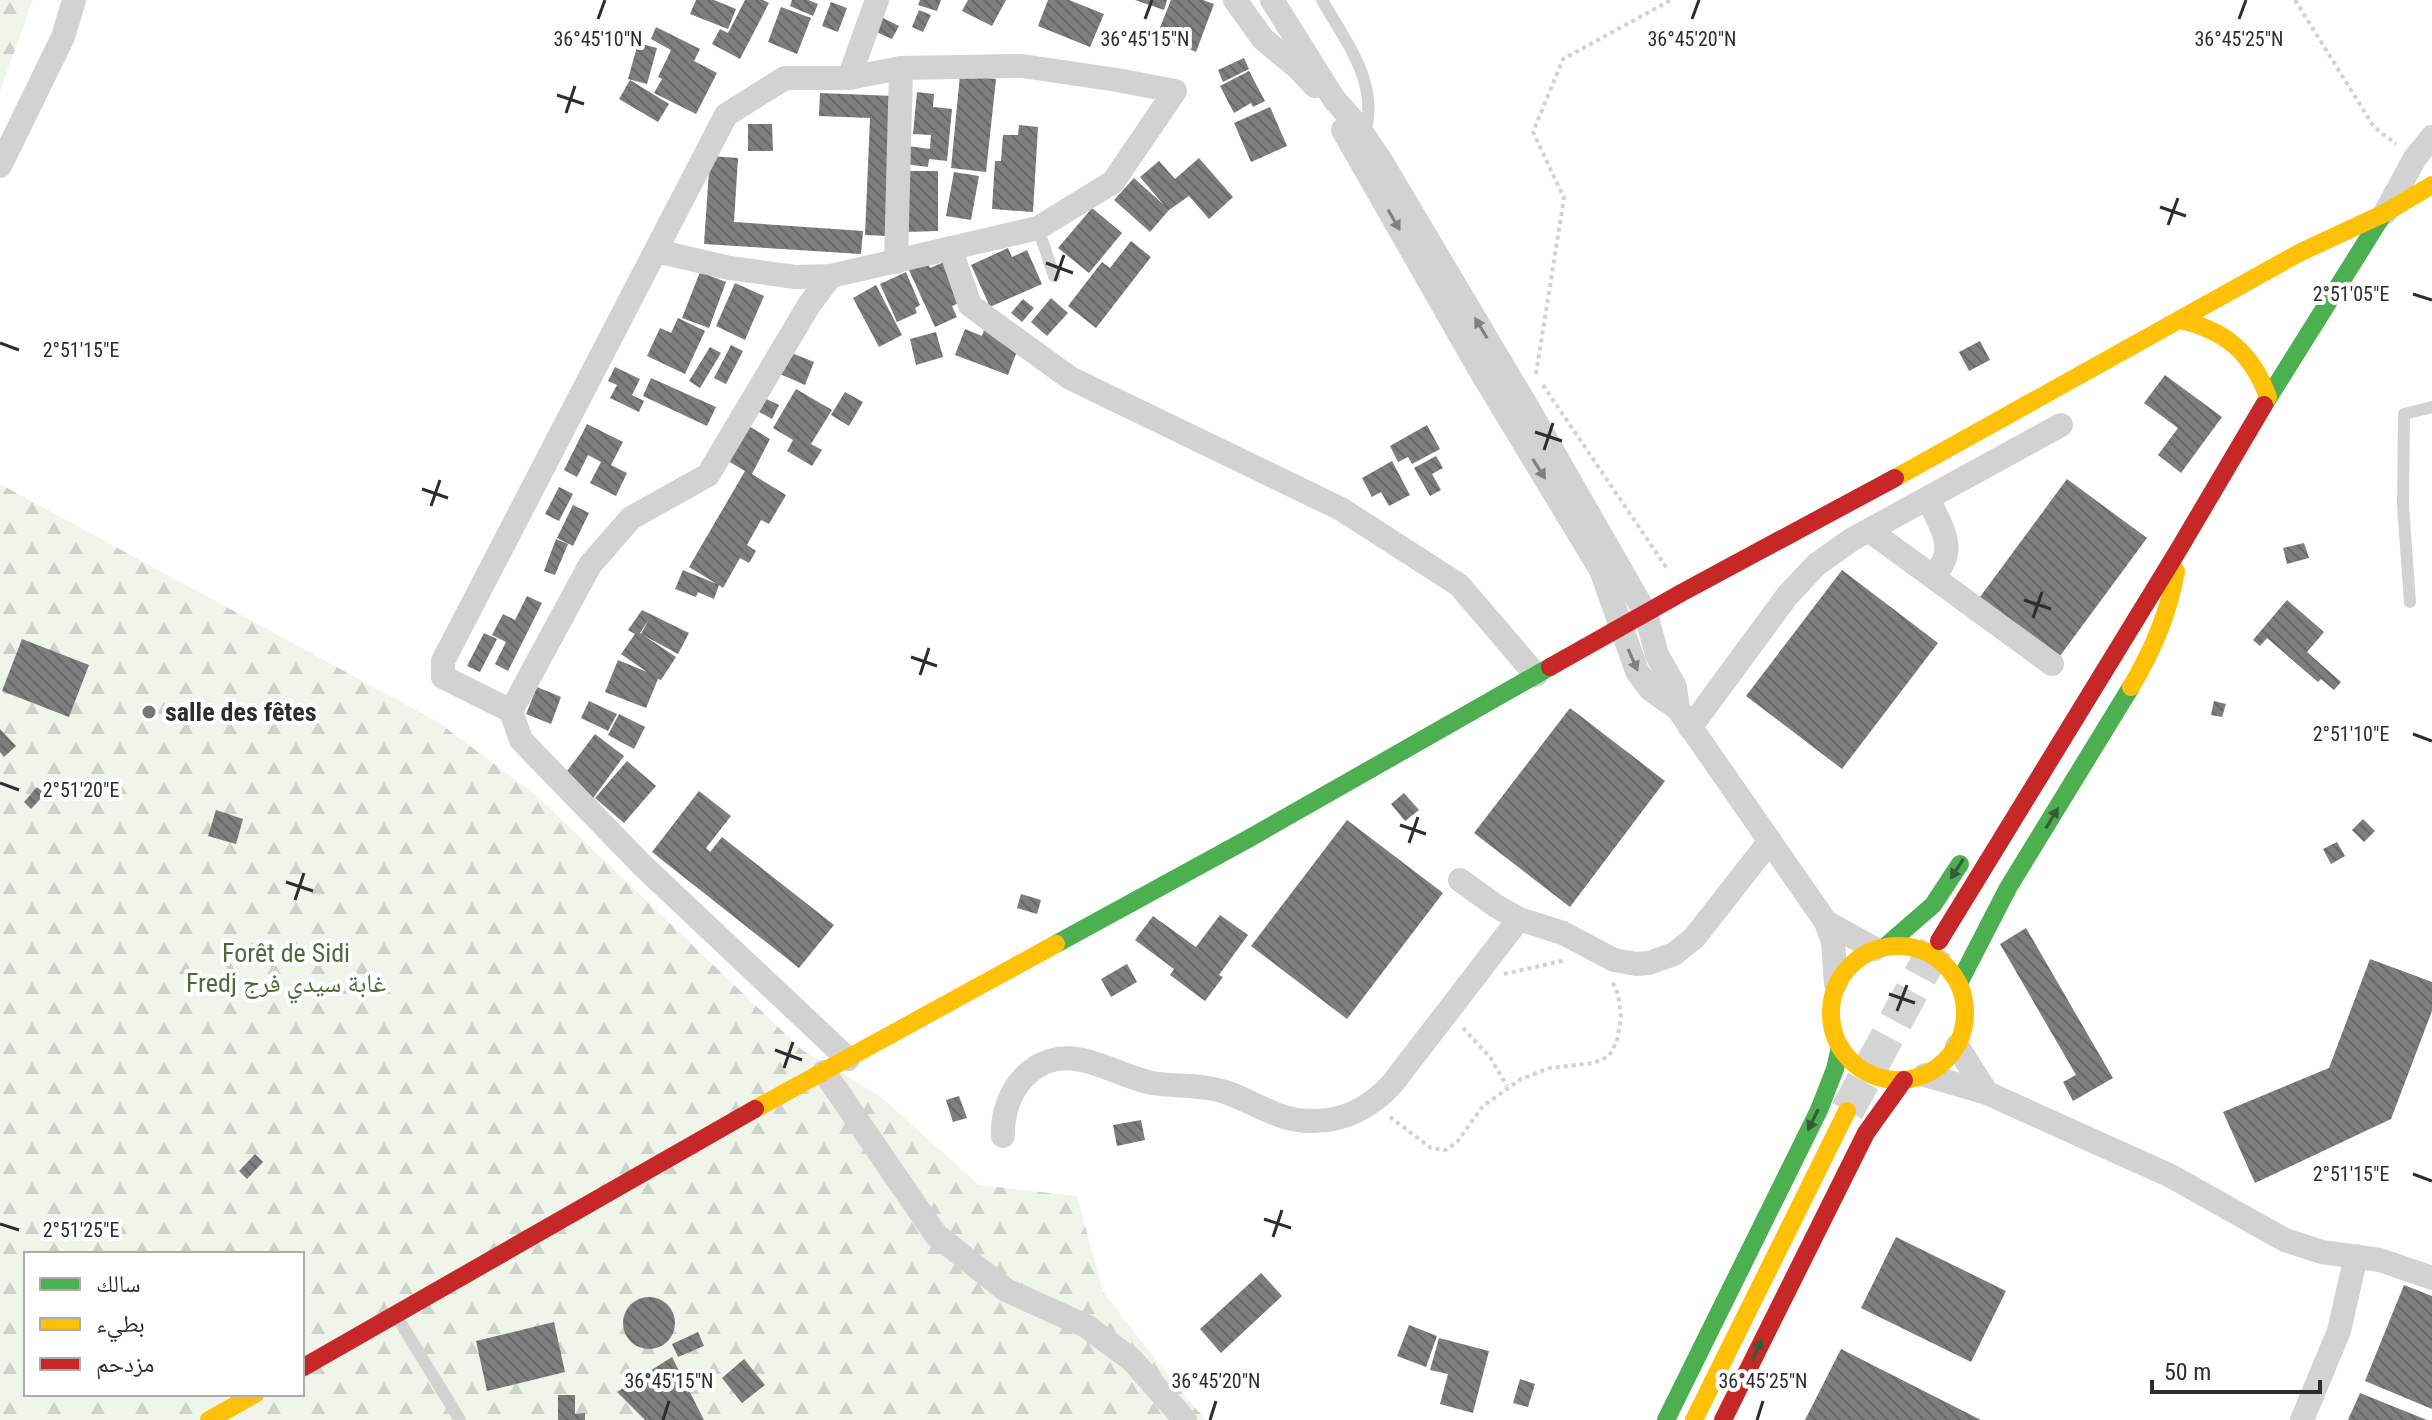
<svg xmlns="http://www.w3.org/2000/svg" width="2432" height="1420" viewBox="0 0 2432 1420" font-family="'Roboto Condensed','Noto Naskh Arabic',sans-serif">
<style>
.forest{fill:url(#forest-firs);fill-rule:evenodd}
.building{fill:url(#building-back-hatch)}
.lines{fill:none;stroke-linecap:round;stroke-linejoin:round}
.secondary-tunnel{stroke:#d5d5d5;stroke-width:34;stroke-dasharray:34 17;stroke-linecap:butt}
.path{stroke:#d2d2d2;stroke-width:4;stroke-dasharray:4 4;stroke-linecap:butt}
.lane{stroke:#d2d2d2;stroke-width:12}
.street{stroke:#d2d2d2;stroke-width:24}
.fast{stroke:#4caf50;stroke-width:18}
.slow{stroke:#ffc107;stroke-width:18}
.jam{stroke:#c62828;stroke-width:18}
.oneway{fill:#808080}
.oneway2{fill:#385a39}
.ticks{fill:none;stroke:#2d2d2d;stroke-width:3}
.poi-dot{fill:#767676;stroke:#fff;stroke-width:3}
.labels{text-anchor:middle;stroke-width:8;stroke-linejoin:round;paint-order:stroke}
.poi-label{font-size:26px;font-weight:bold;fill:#2d2d2d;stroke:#fff;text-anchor:start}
.park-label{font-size:26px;fill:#4d6b39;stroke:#fff}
.ticks-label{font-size:20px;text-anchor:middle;fill:#2d2d2d;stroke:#fff;stroke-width:8;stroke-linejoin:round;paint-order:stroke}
</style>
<defs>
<pattern id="forest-firs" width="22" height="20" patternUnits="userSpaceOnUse" patternTransform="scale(2)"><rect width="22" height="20" fill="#eff5eb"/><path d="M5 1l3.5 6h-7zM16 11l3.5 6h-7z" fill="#cdd2ca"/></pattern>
<pattern id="building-back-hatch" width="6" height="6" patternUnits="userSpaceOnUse" patternTransform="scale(2)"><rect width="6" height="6" fill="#7e7e7e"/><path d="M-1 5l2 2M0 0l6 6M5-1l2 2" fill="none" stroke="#686868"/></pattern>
</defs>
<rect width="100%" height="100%" fill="#fff"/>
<g class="forest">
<polygon points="0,0 33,0 0,91"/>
<path d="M0,484L438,722L538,797L802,1050L881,1097L979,1185L1077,1196L1103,1292L1178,1388L1206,1420H0ZM26,1254H302V1394H26Z"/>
</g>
<g class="building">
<polygon points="696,0 714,0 736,9 728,29 690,14"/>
<polygon points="745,0 763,0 769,3 740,59 712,44 720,29 728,33"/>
<polygon points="792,0 808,0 818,4 813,16 790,6"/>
<polygon points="920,0 941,0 937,11 918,5"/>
<polygon points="968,0 1006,0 992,26 962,11"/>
<polygon points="1048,0 1069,0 1104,14 1090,47 1038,26"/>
<polygon points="1135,0 1167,0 1164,10"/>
<polygon points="1171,0 1203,0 1214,4 1196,52 1157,35"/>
<polygon points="831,2 847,8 838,32 822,26"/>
<polygon points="781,7 811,18 797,54 768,42"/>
<polygon points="919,10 931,15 923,32 912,27"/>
<polygon points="881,17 899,26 892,39 874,31"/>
<polygon points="656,27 700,49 694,61 717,73 696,114 654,93 662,79 658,77 671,50 651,39"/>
<polygon points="638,43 657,48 647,84 628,79"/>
<polygon points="1244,58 1249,69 1223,82 1218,70"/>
<polygon points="1249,71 1265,101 1253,107 1251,103 1234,113 1220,86"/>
<polygon points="960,75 996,79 986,172 951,168"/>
<polygon points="630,80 669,104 658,122 619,99"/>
<polygon points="917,92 934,94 933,107 952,109 947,161 929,159 928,167 905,164 908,146 930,149 931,135 913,134"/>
<polygon points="820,93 894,96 888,236 865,235 870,118 819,116"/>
<polygon points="1270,107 1287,146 1251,162 1234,123"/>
<polygon points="748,124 772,124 773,151 748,151"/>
<polygon points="1019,125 1038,127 1033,212 992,209 995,161 1001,161 1003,135 1018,135"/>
<polygon points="710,156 738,158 734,222 863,231 861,254 704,244"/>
<polygon points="1199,158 1233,197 1209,219 1189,196 1169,210 1150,232 1114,200 1134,178 1164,205 1140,177 1159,161 1175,179"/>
<polygon points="904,171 938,171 938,231 904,232"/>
<polygon points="954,172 979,176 971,220 946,216"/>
<polygon points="1092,208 1122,233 1089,273 1058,248"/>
<polygon points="1131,241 1151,257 1096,328 1068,306 1102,262 1110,268"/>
<polygon points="1008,248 1012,257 1027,250 1042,284 990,307 971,265"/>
<polygon points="926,259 930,268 949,260 966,300 952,306 957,317 935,327 908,268"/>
<polygon points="700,272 726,282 709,328 682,318"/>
<polygon points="906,272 920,305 915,308 917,313 897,322 880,284"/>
<polygon points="735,283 764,296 745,340 716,326"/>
<polygon points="876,285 902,335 879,347 853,298"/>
<polygon points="1051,298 1068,313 1047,336 1031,322"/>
<polygon points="1023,299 1034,308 1022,322 1011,313"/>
<polygon points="678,318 705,331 685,374 647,356 660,328 671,333"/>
<polygon points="986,325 1022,338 1008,375 955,355 965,329 982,336"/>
<polygon points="936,332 943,357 916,365 910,339"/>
<polygon points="1980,341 1990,360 1969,371 1959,352"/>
<polygon points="731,345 743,351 726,384 714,378"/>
<polygon points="710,347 721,353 700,388 689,381"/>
<polygon points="789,352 814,362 805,385 780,374"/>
<polygon points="615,367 640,379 632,395 644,401 639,412 610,398 617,385 608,381"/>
<polygon points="2165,375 2222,417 2181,473 2158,455 2178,428 2144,403"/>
<polygon points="651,378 716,407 707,426 643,396"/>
<polygon points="796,389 832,410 811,444 822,450 812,466 787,451 793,440 773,428"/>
<polygon points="845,392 863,402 849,426 831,415"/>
<polygon points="758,395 779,405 772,419 752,408"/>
<polygon points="737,419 770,439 752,474 786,495 769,524 761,520 747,545 756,551 749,563 740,558 723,588 719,585 714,599 698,592 696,597 675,589 683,570 717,584 689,567 745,471 716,454"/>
<polygon points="587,424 623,442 611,465 627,473 616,496 590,483 601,462 588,455 577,477 564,470"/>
<polygon points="1427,425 1440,449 1412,464 1408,457 1398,462 1390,446"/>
<polygon points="1436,456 1443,468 1432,474 1441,490 1430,496 1414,468"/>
<polygon points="1392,461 1410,495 1389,506 1381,492 1372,497 1362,478"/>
<polygon points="2067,479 2147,538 2057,660 1977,601"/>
<polygon points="559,487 573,494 559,521 545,514"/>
<polygon points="573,505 589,513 573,546 557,538"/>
<polygon points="556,539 568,544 555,575 544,571"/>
<polygon points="2304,543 2309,558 2287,564 2283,548"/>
<polygon points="1842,570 1938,643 1842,769 1746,696"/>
<polygon points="527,596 542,603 508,671 495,664 506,642 492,635 503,614 515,620"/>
<polygon points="2287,600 2324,632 2307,652 2341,682 2334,690 2321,679 2318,682 2267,638 2260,646 2253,640"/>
<polygon points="642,610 689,633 678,654 641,634 649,619 640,633 676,657 661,680 658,679 646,708 605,692 618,660 647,672 621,654 635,634 628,630"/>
<polygon points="484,633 497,639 480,672 467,666"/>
<polygon points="22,639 89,665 69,717 2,691"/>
<polygon points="537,687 561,697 551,724 526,714"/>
<polygon points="589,701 617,714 608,731 581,718"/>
<polygon points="2214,701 2226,704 2222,717 2211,715"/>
<polygon points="1570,708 1665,781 1570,907 1474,833"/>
<polygon points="619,714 645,727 634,749 608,735"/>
<polygon points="0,729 16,746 4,757 0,752"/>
<polygon points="595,734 624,756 591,801 561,779"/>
<polygon points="627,761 656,786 624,823 595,798"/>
<polygon points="37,787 45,794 31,809 24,802"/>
<polygon points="699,791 731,816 706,848 710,852 722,837 834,925 799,968 652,852"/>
<polygon points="1404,793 1419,810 1405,821 1391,804"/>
<polygon points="216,810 243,819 236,844 208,836"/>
<polygon points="2363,819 2375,831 2364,842 2352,830"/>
<polygon points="1347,820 1443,893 1347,1019 1251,946"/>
<polygon points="2337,842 2345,856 2331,864 2323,849"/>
<polygon points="1021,894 1041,900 1037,914 1017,908"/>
<polygon points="1220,915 1248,935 1219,975 1223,977 1205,1001 1170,975 1174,969 1135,940 1153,916 1196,947"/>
<polygon points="2026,928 2113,1078 2073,1101 2063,1082 2076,1075 2000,944"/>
<polygon points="2370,959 2432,982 2432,1011 2391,1119 2255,1183 2223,1112 2329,1068"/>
<polygon points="1127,964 1137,982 1111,997 1101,979"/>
<polygon points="959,1096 967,1118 953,1122 946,1100"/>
<polygon points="1141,1120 1145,1140 1117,1146 1113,1125"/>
<polygon points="255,1154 263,1162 247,1179 239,1171"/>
<polygon points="1896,1237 2006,1291 1971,1362 1861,1308"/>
<polygon points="1261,1273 1282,1296 1221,1353 1200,1329"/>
<polygon points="2404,1285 2432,1296 2432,1409 2365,1381"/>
<circle cx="649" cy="1323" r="26"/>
<polygon points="554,1322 565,1372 487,1391 476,1341"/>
<polygon points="1409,1325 1437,1336 1426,1367 1397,1356"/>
<polygon points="698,1332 704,1346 678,1357 672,1344"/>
<polygon points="1439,1338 1489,1351 1473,1413 1440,1404 1448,1374 1430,1370"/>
<polygon points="1841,1349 1981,1420 1805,1420"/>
<polygon points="672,1357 704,1420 645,1420 617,1392"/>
<polygon points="744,1359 765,1385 742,1403 722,1378"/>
<polygon points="1520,1379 1535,1384 1528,1407 1513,1403"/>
<polygon points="2360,1393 2427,1420 2348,1420"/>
<polygon points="558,1395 575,1395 575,1414 585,1413 585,1420 558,1420"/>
</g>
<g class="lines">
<polyline class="secondary-tunnel" points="1847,1111 1939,941"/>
<g class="path">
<polyline points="2295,0 2374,127 2396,144"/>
<polyline points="1536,374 1564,198 1533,132 1563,59 1671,0"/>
<polyline points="1543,385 1668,570"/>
<polyline points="1504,974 1566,960"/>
<polyline points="1463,1028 1490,1057 1507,1086"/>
<polyline points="1390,1117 1431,1148 1446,1150 1457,1142 1483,1106 1521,1079 1550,1068 1594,1063 1609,1056 1617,1041 1621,1017 1618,994 1612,981"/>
</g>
<g class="lane">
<path d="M1322,0C1346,42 1381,85 1364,136"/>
<polyline points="1038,228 1054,276"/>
<polyline points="2410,602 2403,506 2404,414 2432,407"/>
<polyline points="397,1317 460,1420"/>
</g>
<g class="street">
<polyline points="1235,0 1263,39 1298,68 1315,86"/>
<polyline points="1272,0 1334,99 1356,124 1381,161 1529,410 1646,614 1657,655 1675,687 1678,709 1826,922 1833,942 1836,984"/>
<polyline points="849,78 877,0"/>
<polyline points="1343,130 1480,370 1601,570 1637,671 1650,689 1678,709"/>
<polyline points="0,166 63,37 74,0"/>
<polyline points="2385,213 2415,158 2432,137"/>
<polyline points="950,248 970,305 994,323 1070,378 1341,509 1459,585 1536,675"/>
<polyline points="656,251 730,268 795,277 831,276 1038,228 1113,182 1175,91 1117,80 1022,66 901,68 849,78 785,78 726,115 443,661 443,677 511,711 521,740 642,865 848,1059"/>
<polyline points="896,262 901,68"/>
<path d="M1928,499C1941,526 1960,552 1932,576"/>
<polyline points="1870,531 2052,664"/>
<polyline points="511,711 590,565 631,518 708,475 809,305 831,276"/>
<polyline points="1690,728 1787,596 1816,565 1851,540 2061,425"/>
<polyline points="1460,880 1496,906 1519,919 1563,933 1614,960 1636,964 1649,963 1674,954 1694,938 1770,841"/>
<polyline points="1826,922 1875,949"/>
<polyline points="1957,1046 1987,1093"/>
<polyline points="824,1072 936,1235 1006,1290 1086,1326 1132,1360 1185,1420"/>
<polyline points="1925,1075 1987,1093 2133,1159 2169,1175 2285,1240 2322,1252 2380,1260 2432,1278"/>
<path d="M1003,1136C1001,1092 1034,1049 1082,1060C1106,1065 1128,1078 1152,1083C1177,1087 1201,1084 1225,1092C1255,1102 1278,1121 1311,1121C1343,1122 1371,1107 1392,1084L1519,919"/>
<polyline points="2302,1420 2339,1331 2356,1256"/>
</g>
<g class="fast">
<polyline points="2264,405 2384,213"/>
<polyline points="1056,944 1248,839 1550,667"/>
<polyline points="1887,945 1933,905 1960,864"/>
<polyline points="1959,983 2008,888 2131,687"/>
<polyline points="1666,1420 1819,1110 1835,1069 1840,1047"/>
</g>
<g class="slow">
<path d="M2180,320C2225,330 2252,353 2268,397"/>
<polyline points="1895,478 2299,253 2385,213 2432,185"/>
<path d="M2131,687C2153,650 2169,613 2176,571"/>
<circle cx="1898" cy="1013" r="67"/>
<polyline points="755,1109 1056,944"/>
<polyline points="209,1420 255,1394"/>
<polyline points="1694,1420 1847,1111"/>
</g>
<g class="jam">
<polyline points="1550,667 1683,592 1895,478"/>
<polyline points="1939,941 2176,554 2264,405"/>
<polyline points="302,1368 755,1109"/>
<polyline points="1723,1420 1866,1133 1904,1080"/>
</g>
</g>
<defs><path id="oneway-solid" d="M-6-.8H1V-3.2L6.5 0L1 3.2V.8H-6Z" transform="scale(2)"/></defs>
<g class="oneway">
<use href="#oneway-solid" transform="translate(1394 220) rotate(60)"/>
<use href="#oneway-solid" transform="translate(1481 328) rotate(-121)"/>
<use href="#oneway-solid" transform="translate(1539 469) rotate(58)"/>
<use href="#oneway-solid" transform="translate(1633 660) rotate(66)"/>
</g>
<g class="oneway2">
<use href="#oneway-solid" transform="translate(2052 818) rotate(-59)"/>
<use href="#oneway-solid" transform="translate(1957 869) rotate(122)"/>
<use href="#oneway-solid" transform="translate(1813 1120) rotate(116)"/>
<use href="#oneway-solid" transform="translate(1757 1350) rotate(-64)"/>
</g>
<path class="ticks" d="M598,19L605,0M1145,19L1152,0M1692,19L1699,0M2239,19L2246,0M557,95L584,104M566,113L575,86M2160,207L2186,216M2168,225L2178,198M1046,263L1073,273M1055,281L1064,255M2413,294L2432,300M0,343L19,350M1535,432L1562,441M1544,450L1553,423M422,489L448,498M431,506L440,480M2024,600L2051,609M2033,618L2042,592M911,657L937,666M920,675L929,648M2413,734L2432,741M0,783L19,790M1400,825L1426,834M1409,843L1418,817M286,882L313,891M295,900L304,873M1889,994L1915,1003M1897,1011L1907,985M775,1050L802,1060M784,1068L793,1042M2413,1174L2432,1181M1264,1219L1291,1228M0,1224L19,1230M1273,1237L1282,1210M663,1420L669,1401M1210,1420L1216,1401M1757,1420L1763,1401"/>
<circle class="poi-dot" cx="149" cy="712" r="8"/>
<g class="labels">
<g class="poi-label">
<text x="165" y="721">salle des fêtes</text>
</g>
<g class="park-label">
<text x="286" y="962">Forêt de Sidi<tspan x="286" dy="30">Fredj غابة سيدي فرج</tspan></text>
</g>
</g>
<g class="ticks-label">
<text x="1692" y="46">36°45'20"N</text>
<text x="2239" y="46">36°45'25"N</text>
<text x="598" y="46">36°45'10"N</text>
<text x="1145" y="46">36°45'15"N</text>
<text x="2351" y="301">2°51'05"E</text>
<text x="81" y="357">2°51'15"E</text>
<text x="2351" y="741">2°51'10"E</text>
<text x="81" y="797">2°51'20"E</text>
<text x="2351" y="1181">2°51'15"E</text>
<text x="81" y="1237">2°51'25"E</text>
<text x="669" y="1388">36°45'15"N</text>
<text x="1216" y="1388">36°45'20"N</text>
<text x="1763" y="1388">36°45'25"N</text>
</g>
<rect x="24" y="1252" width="280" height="144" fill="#ffffff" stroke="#ababab" stroke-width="2"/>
<rect x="40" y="1278" width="40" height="12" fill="#4caf50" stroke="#ababab" stroke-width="2"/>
<text x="96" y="1292" font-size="24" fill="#2d2d2d">سالك</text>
<rect x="40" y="1318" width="40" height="12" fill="#ffc107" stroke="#ababab" stroke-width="2"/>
<text x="96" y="1332" font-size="24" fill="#2d2d2d">بطيء</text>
<rect x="40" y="1358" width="40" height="12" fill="#c62828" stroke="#ababab" stroke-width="2"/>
<text x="96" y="1372" font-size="24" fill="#2d2d2d">مزدحم</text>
<path d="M2152 1380v12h168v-12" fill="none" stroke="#2d2d2d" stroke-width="4"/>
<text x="2164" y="1380" font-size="24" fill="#2d2d2d" stroke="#ffffff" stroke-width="6" paint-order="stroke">50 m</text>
</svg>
